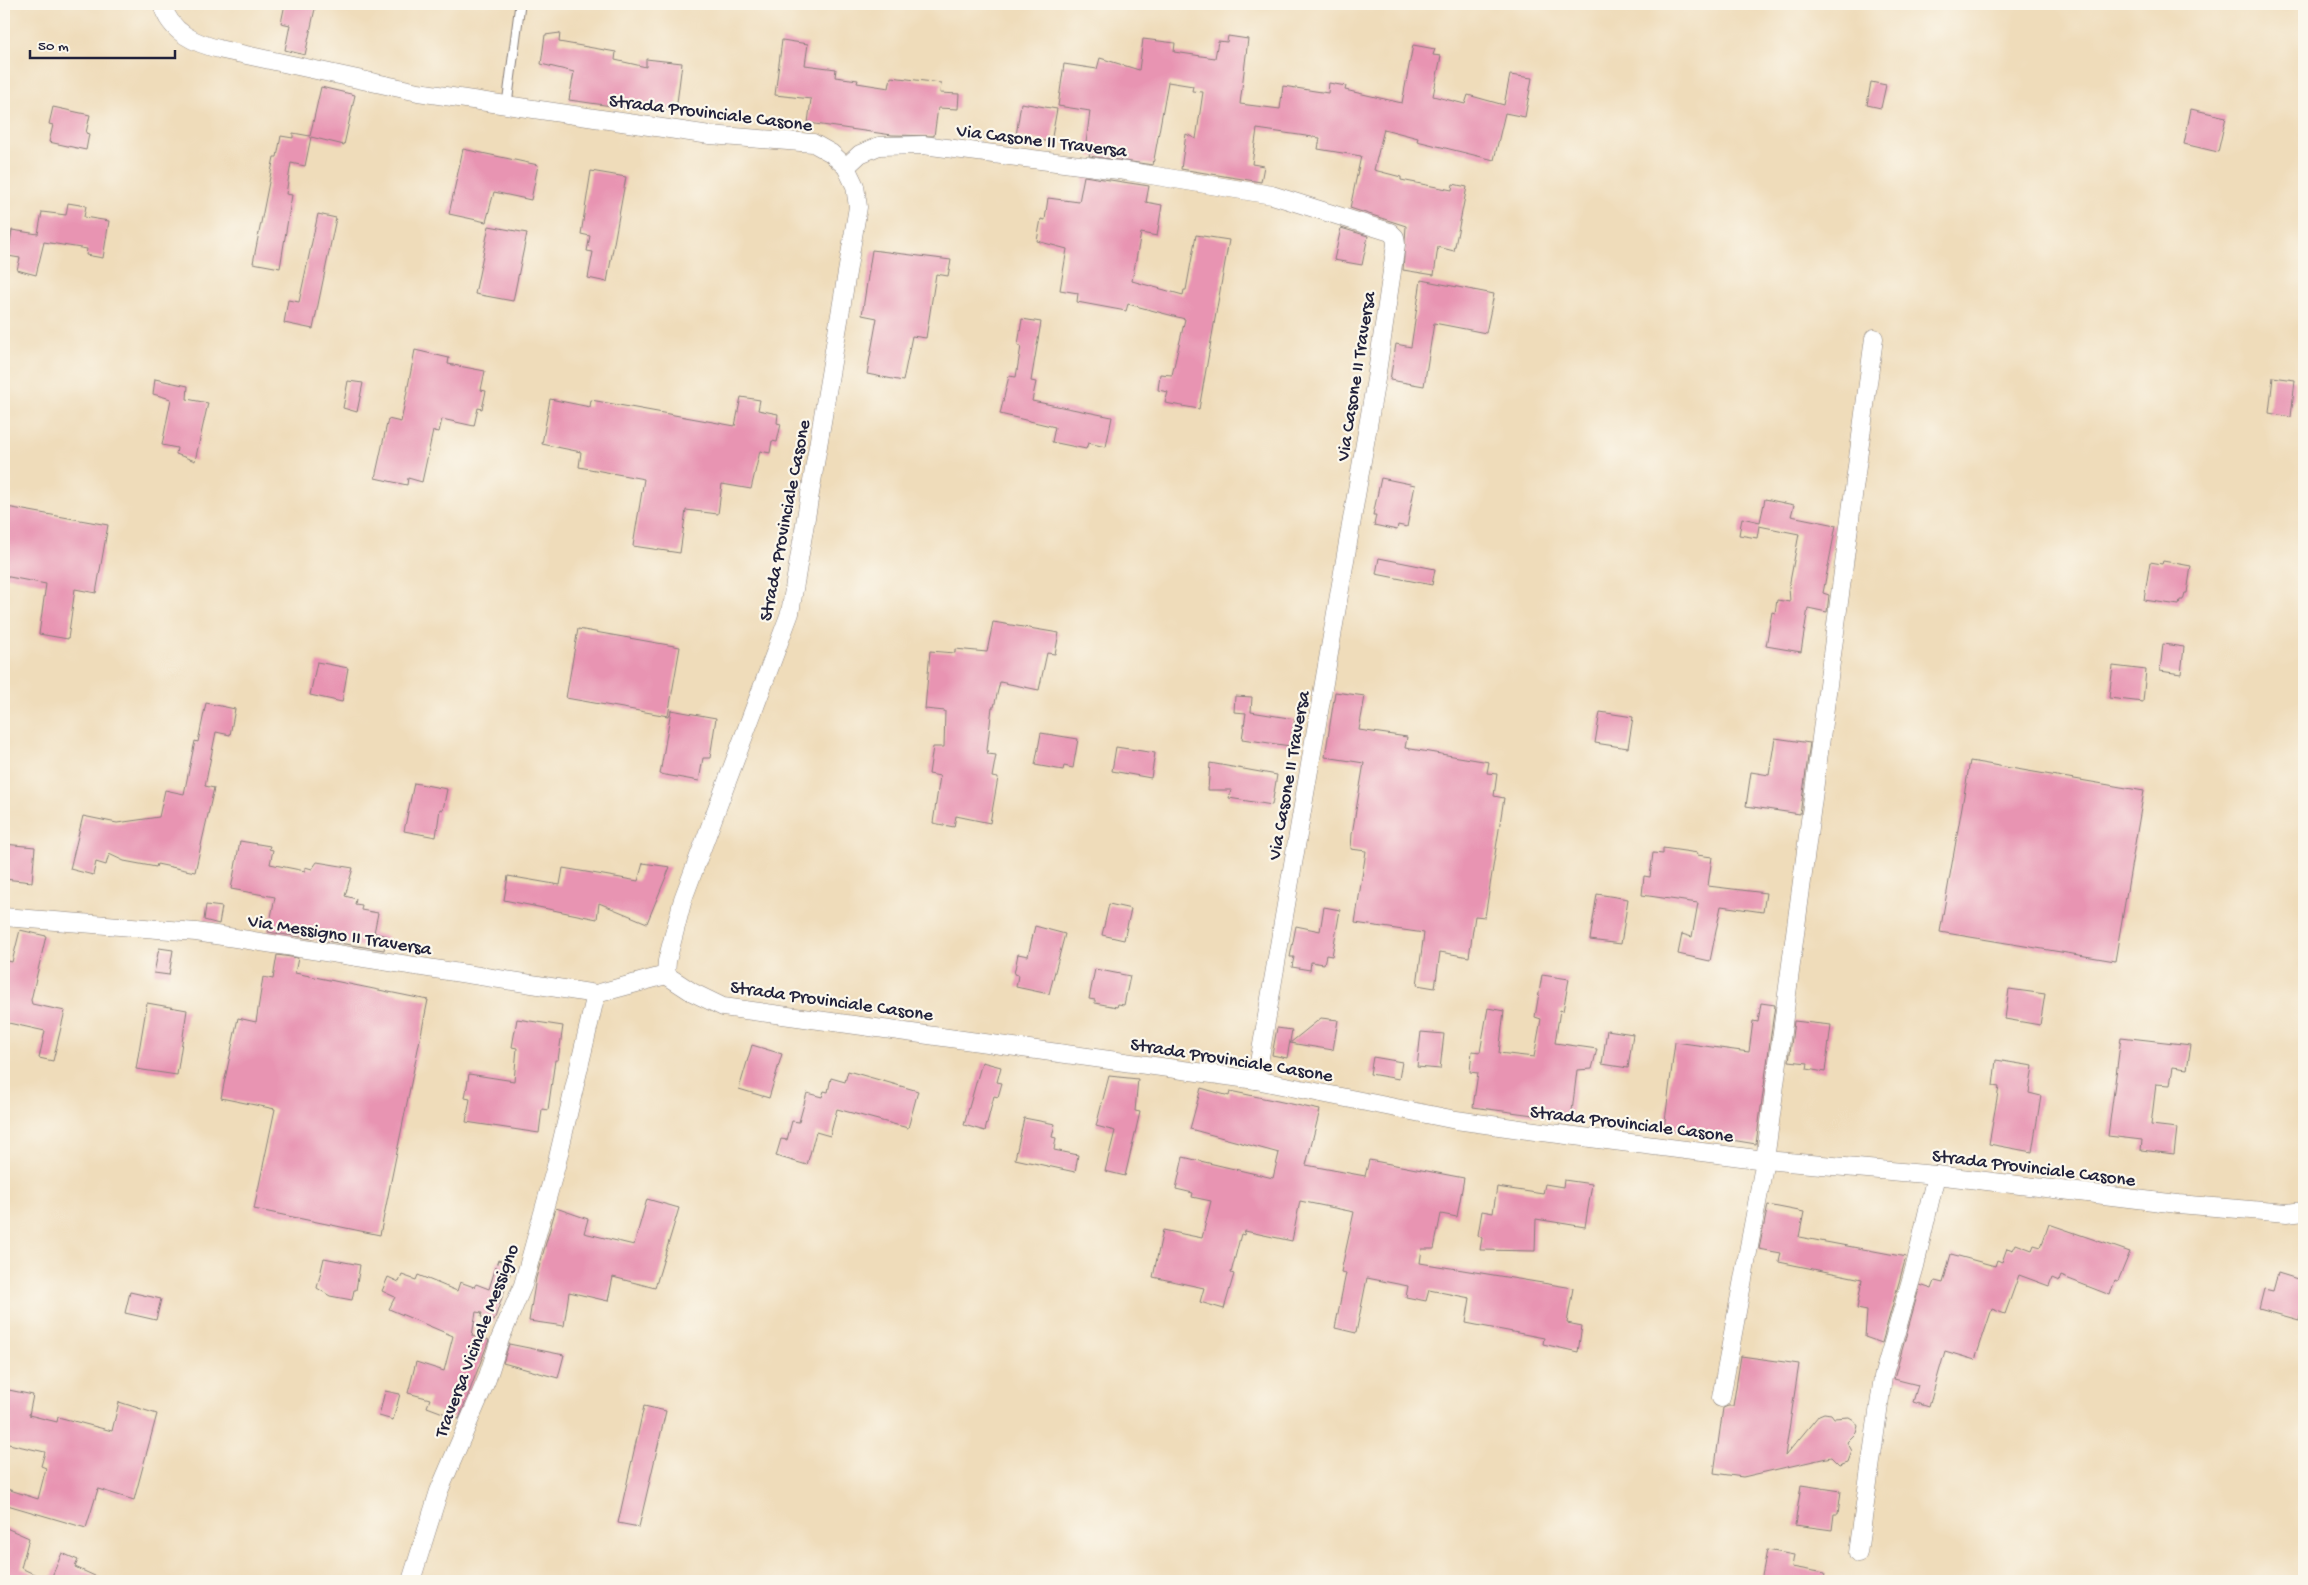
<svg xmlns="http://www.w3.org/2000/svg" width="2308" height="1585" viewBox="0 0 2308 1585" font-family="'Gochi Hand',sans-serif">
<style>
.building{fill:#e894b2}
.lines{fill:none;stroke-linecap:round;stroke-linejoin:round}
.service-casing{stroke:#887f7a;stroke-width:11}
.minor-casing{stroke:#887f7a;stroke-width:19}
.service{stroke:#fff;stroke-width:9}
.minor{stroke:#fff;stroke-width:18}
.labels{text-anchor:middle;stroke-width:4.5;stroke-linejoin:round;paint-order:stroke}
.street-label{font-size:19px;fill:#22223b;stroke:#fbf7ec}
</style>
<rect width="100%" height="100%" fill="#fbf7ec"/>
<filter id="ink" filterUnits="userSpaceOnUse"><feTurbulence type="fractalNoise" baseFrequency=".02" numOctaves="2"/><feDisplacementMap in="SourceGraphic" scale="10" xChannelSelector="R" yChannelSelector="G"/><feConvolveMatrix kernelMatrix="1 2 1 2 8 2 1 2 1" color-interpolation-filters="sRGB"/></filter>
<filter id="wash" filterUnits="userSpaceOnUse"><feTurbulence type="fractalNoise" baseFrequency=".0096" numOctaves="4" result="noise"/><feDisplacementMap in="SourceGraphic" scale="20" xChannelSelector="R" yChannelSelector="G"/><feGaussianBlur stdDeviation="1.12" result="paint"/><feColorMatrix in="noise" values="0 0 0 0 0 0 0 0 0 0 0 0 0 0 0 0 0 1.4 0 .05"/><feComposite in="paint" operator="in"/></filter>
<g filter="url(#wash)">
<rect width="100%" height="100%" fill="#efdcba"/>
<g id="blocks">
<g class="building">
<polygon points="285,4 316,4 305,55 285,50 290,25 281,23"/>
<polygon points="560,33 559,42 616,52 615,60 646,67 646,59 682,63 676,111 641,106 640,110 569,100 574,72 541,64 545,35"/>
<polygon points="1228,36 1248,39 1240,104 1280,109 1283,86 1328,93 1329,83 1346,86 1345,90 1402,103 1413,45 1435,49 1433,55 1441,56 1433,96 1465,104 1468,95 1504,105 1510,75 1532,78 1525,117 1505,113 1494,160 1417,141 1418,138 1384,129 1374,170 1401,177 1401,180 1452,190 1453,184 1467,187 1454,251 1438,247 1434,275 1403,270 1406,226 1350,208 1361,156 1318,149 1320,138 1257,129 1252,164 1264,166 1261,182 1181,169 1186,134 1196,139 1203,92 1192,91 1193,86 1168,82 1153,165 1089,156 1091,148 1086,143 1090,111 1058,106 1064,64 1097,69 1100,58 1139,70 1143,39 1175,43 1174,52 1215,58 1218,41 1227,42"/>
<polygon points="782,40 808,44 805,65 836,69 835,77 858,80 857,83 889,88 891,77 941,83 940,93 959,94 958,109 938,108 934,136 892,135 808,123 811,99 775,95"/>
<polygon points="1871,82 1886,85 1881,108 1867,105"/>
<polygon points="321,87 355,95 344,145 311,137 305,166 291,163 286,194 292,195 280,268 253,263 274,157 277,157 281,136 293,138 293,133 310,136"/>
<polygon points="1021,103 1057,109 1051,142 1016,136"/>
<polygon points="53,107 90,115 86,133 89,134 86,150 49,142 53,125 49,124"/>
<polygon points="2191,109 2226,117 2218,152 2184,144"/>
<polygon points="463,149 538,165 531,200 494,192 486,222 449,214"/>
<polygon points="591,171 626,177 607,282 588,278 593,252 587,251 590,236 581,234"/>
<polygon points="1084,176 1149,186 1146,202 1162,205 1157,236 1141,233 1132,281 1183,295 1184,290 1186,290 1196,235 1229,240 1199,409 1165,403 1168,392 1158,390 1160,374 1172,375 1185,319 1128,304 1126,311 1077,302 1078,293 1060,290 1067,249 1037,241 1041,219 1045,220 1048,198 1079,202"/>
<polygon points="68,203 86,206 84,217 109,221 103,258 86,255 87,249 44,242 36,275 17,270 20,258 8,256 12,230 38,234 42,212 66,215"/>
<polygon points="318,214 336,218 313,329 284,323 288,300 299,302"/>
<polygon points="489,226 527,233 513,301 475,294"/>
<polygon points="1341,228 1368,236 1362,265 1334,260"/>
<polygon points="872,250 951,260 948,276 936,274 926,338 912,336 903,381 867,374 877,318 862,315"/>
<polygon points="1421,280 1494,294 1486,333 1434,323 1424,386 1390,380 1396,344 1411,347"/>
<polygon points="1022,319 1041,322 1031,381 1036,382 1032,401 1112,417 1106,447 1088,443 1086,449 1052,442 1055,427 1000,414 1009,376 1016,377 1021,346 1018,345"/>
<polygon points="415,350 449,358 448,364 485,371 481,390 486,391 482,409 478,408 474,426 442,419 439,432 433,431 422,482 408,478 407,485 375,478 388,419 401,422"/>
<polygon points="2273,377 2295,380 2291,417 2269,413"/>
<polygon points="155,379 188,386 187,399 208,403 195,461 176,454 177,448 162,445 171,399 153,394"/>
<polygon points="348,381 363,383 357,412 343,408"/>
<polygon points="741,397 760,400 758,410 778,414 777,423 781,424 777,442 772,441 770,453 760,451 751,489 722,484 718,514 686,510 680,553 633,546 644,479 579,467 581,452 542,444 550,399 590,407 591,400 735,426"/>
<polygon points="1381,478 1415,485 1407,527 1398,525 1397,530 1374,525 1376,515 1373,515"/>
<polygon points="1765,499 1794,505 1791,516 1836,525 1823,593 1829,595 1827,612 1808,608 1801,652 1766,646 1772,612 1775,613 1777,600 1790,602 1789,587 1799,534 1759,526 1757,538 1739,535 1742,518 1760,522"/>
<polygon points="7,507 108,525 96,593 75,589 68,639 39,634 46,584 4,576 4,525"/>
<polygon points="1379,558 1435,569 1432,585 1376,574"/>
<polygon points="2163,561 2191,566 2187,593 2185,593 2183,600 2180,600 2179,605 2144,600 2150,562 2162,564"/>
<polygon points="993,622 1059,633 1055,654 1047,653 1039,690 1000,682 994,707 992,707 987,750 988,754 996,755 992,777 998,778 990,823 956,816 954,827 933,823 940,776 929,774 933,747 944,747 945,711 925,709 930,651 955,653 955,649 987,652"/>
<polygon points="578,629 680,647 668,716 566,698"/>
<polygon points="2163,644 2184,647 2181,674 2160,671"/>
<polygon points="317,662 348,668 342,702 310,695"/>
<polygon points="2113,666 2146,670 2143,702 2109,698"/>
<polygon points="1335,692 1365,696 1359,730 1407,737 1405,748 1489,762 1487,773 1497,774 1494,796 1504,798 1485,917 1475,916 1469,957 1440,952 1435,988 1417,985 1424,933 1355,923 1366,851 1351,849 1352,834 1364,763 1325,757"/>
<polygon points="1235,696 1252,697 1251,712 1295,719 1290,746 1242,739 1246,713 1234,712"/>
<polygon points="206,703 235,709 230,735 216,732 205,786 214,788 195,872 157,864 156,867 124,861 109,854 106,865 96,862 93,875 70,869 83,816 117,823 159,817 165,790 184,794 195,741 198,742"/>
<polygon points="671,710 716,718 710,758 703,758 699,781 660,774"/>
<polygon points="1600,712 1633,717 1628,748 1595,743"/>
<polygon points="1041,733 1078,739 1073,768 1064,766 1063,770 1035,765"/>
<polygon points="1775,738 1810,743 1800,814 1746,806 1751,772 1769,775"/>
<polygon points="1116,747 1155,753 1151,778 1112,771"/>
<polygon points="1970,761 2144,791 2115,961 1940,932"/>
<polygon points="1210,763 1277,775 1272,805 1229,798 1231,790 1208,790"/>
<polygon points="414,783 447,789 443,810 440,809 436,837 404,831"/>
<polygon points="240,841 270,846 269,849 273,850 270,864 305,871 305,867 312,869 317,862 353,868 345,896 356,899 355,904 362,905 361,910 378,913 374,933 387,936 384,950 268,932 275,897 231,889"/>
<polygon points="4,844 35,847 32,882 4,879"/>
<polygon points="1663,848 1698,853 1697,855 1712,857 1708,886 1766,893 1763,912 1721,906 1710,961 1678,954 1682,934 1692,937 1698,903 1642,895 1644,876 1650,877 1653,853 1663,854"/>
<polygon points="643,863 670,867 647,923 599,903 597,919 504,900 508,876 560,885 563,868 638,881"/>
<polygon points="1597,894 1628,899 1621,944 1590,940"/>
<polygon points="1109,904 1131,909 1124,940 1102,935"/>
<polygon points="206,905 222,907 219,924 204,920"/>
<polygon points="1324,907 1340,910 1332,956 1326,955 1324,964 1311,962 1310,970 1292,967 1294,957 1290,957 1296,926 1320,931"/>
<polygon points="1035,926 1065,934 1049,994 1016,987 1018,975 1014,974 1018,954 1028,956"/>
<polygon points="20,930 46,936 31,1000 32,1004 65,1011 53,1061 39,1058 45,1031 4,1022 4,960 12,962"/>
<polygon points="159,948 173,950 169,975 154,973"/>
<polygon points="277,955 298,958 295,973 428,1000 380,1235 254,1209 275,1109 221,1098 238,1018 256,1022 263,977 273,979"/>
<polygon points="1095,969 1130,976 1124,1005 1118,1004 1117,1007 1095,1003 1095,1000 1089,999"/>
<polygon points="1542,975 1569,979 1563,1011 1560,1010 1555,1043 1597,1049 1592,1069 1577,1070 1571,1120 1473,1107 1478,1073 1470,1072 1472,1051 1480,1052 1488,1008 1504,1011 1499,1053 1534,1057 1541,1019 1535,1017"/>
<polygon points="2009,989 2045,994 2040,1025 2005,1019"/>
<polygon points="147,1003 187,1010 177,1075 136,1069"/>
<polygon points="1761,1003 1775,1005 1756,1144 1664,1129 1675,1042 1749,1052 1753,1021 1758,1022"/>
<polygon points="1321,1018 1338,1020 1333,1050 1290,1043"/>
<polygon points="517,1019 563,1026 558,1060 555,1060 548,1110 542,1109 539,1133 466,1122 470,1099 465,1098 469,1074 514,1081 517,1048 512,1047"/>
<polygon points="1794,1021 1831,1025 1825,1072 1807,1069 1808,1063 1789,1061"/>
<polygon points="1277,1028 1292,1030 1287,1058 1272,1055"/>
<polygon points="1607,1030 1633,1034 1628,1068 1602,1064"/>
<polygon points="1421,1032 1444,1034 1440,1069 1417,1067"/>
<polygon points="2121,1037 2191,1045 2187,1069 2173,1067 2170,1085 2156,1084 2151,1125 2177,1128 2174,1154 2141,1150 2142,1140 2108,1136"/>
<polygon points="752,1045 782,1054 769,1098 739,1089"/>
<polygon points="1373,1057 1402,1062 1399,1079 1370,1074"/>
<polygon points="1996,1060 2033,1066 2029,1093 2041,1096 2032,1152 1989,1144 1999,1087 1993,1086"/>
<polygon points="982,1062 1001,1067 997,1082 1002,1083 998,1097 994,1096 985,1131 964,1125"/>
<polygon points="848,1071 918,1091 908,1128 837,1109 830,1136 816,1132 807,1165 776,1156 781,1139 787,1140 792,1121 799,1122 807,1093 822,1097 824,1091 828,1092 831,1078 845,1082"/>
<polygon points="1109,1076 1138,1079 1135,1111 1140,1112 1125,1176 1105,1171 1115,1131 1096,1126"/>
<polygon points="1201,1088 1229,1096 1230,1091 1320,1110 1306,1165 1365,1176 1369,1160 1464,1178 1457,1217 1441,1214 1434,1249 1422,1249 1420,1263 1573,1288 1567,1323 1582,1326 1578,1352 1543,1344 1544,1338 1466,1323 1470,1298 1429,1290 1426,1301 1406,1297 1408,1286 1367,1278 1356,1333 1335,1328 1346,1273 1341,1272 1354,1212 1300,1201 1292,1241 1245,1231 1244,1235 1241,1234 1231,1273 1234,1274 1224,1309 1200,1302 1204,1288 1153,1277 1163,1230 1202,1238 1211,1201 1192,1197 1193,1193 1176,1189 1183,1157 1273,1178 1279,1153 1190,1129"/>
<polygon points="1024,1118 1055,1124 1052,1137 1056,1138 1054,1150 1078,1155 1075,1172 1015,1159"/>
<polygon points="1564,1180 1592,1184 1585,1227 1536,1219 1535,1251 1480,1250 1482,1238 1478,1235 1482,1211 1493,1213 1497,1187 1543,1194 1545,1184 1563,1187"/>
<polygon points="647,1199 679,1208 655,1288 613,1277 608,1301 569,1292 564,1326 529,1321 536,1278 556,1208 588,1219 584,1233 634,1245"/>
<polygon points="1768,1205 1804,1212 1799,1237 1906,1257 1882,1343 1865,1337 1867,1311 1857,1309 1862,1279 1779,1262 1781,1253 1759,1249"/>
<polygon points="2049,1224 2130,1252 2118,1281 2115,1280 2110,1295 2061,1276 2059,1281 2052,1278 2049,1286 2019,1275 2005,1314 1992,1309 1975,1360 1945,1351 1929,1407 1913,1402 1918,1385 1894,1379 1920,1285 1932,1289 1935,1281 1943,1283 1951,1254 1995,1266 1997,1260 2002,1262 2007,1248 2013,1250 2016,1244 2032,1250 2034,1245 2041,1247"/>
<polygon points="324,1258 360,1265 356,1290 354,1290 352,1300 330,1296 317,1288"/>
<polygon points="498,1260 513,1265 494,1321 481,1317 482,1313 476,1312 472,1336 489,1340 459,1419 427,1407 430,1399 408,1393 416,1362 444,1371 453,1336 389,1309 395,1297 382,1291 388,1277 399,1282 402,1275 416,1280 418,1275 457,1291 460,1282 474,1287 476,1284 489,1289"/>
<polygon points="2278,1273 2304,1281 2304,1299 2299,1320 2259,1309 2264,1289 2273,1291"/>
<polygon points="130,1292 161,1299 156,1320 125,1313"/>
<polygon points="509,1344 564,1355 558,1378 503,1363"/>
<polygon points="1741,1356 1799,1364 1785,1456 1819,1415 1824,1413 1831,1414 1834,1418 1849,1417 1854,1420 1858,1426 1856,1433 1847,1442 1852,1451 1848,1462 1839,1465 1831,1457 1743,1477 1714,1473 1723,1408 1728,1406 1733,1406"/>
<polygon points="4,1389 33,1395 29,1415 57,1422 58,1417 112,1431 119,1402 157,1414 134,1500 98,1489 86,1528 4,1504 4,1488 38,1499 46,1468 41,1466 45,1452 4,1443"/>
<polygon points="385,1391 400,1394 393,1420 379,1416"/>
<polygon points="644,1406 666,1411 639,1527 618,1523"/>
<polygon points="1801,1485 1841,1491 1838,1514 1834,1514 1832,1530 1795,1525"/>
<polygon points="4,1527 29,1538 21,1568 49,1581 4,1581"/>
<polygon points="1767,1550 1794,1555 1792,1567 1825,1573 1824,1581 1761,1581"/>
<polygon points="62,1553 78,1560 75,1567 106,1581 50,1581"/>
</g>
</g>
</g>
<g filter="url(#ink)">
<use href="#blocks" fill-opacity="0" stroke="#887f7a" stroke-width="1"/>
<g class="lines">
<defs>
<polyline id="service" points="507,104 520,4"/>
<g id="minor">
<path d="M162,4C170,33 196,44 223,50L418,92L710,135L813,143L831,153L846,167L855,186L858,207L790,613L683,899L667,961L666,975L692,992L723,1007L1256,1080L1456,1120L1535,1131L1765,1160L1936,1175L2178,1204L2287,1213L2304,1211"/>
<polyline points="846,167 860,154 879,146 923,145 1126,171 1272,195 1390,232 1395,237 1396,244 1376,379 1256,1080"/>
<polyline points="4,917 196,932 596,994 666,975"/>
<polyline points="1721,1398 1765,1160 1874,338"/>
<polyline points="1858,1553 1883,1377 1915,1266 1936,1175"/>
<polyline points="411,1581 439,1491 487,1379 500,1339 523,1285 556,1166 596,994"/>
</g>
</defs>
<use href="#service" class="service-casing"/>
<use href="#minor" class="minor-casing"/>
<use href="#service" class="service"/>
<use href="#minor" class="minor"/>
</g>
</g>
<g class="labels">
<g class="street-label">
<text transform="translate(711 111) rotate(7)" y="7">Strada Provinciale Casone</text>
<text transform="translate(1042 139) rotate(7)" y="7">Via Casone II Traversa</text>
<text transform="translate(1354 376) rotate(-81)" y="7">Via Casone II Traversa</text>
<text transform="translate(783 520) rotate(-79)" y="7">Strada Provinciale Casone</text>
<text transform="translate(1287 775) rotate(-80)" y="7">Via Casone II Traversa</text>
<text transform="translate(340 933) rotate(9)" y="7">Via Messigno II Traversa</text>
<text transform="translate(832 999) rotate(8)" y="7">Strada Provinciale Casone</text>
<text transform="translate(1232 1058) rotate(9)" y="7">Strada Provinciale Casone</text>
<text transform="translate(1632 1122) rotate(7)" y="7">Strada Provinciale Casone</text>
<text transform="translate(2034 1166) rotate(7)" y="7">Strada Provinciale Casone</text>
<text transform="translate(475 1340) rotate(-69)" y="7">Traversa Vicinale Messigno</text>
</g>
</g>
<rect width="2308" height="1585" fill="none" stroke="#fbf7ec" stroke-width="20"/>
<path d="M30 50v8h145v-8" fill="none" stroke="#22223b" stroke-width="2.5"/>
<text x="38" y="50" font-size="15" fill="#22223b" stroke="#fbf7ec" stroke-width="4" paint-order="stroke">50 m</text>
</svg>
